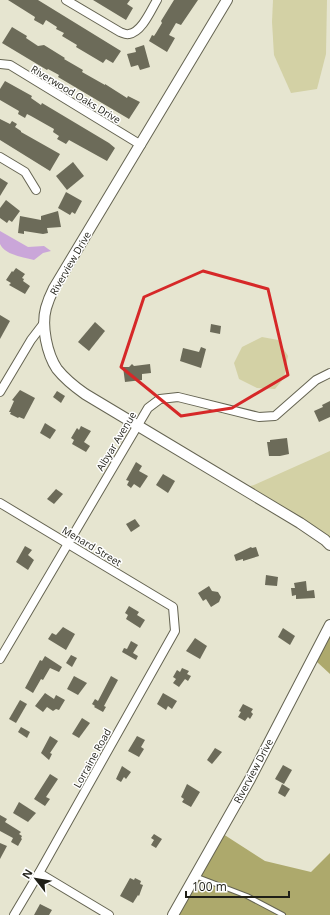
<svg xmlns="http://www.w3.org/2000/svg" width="330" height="915" viewBox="0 0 330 915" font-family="'Open Sans',sans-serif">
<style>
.green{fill:#d3d1a5}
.forest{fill:#ada96c}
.water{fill:#caa6d9}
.building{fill:#6c6b59}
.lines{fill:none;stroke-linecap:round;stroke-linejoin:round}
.service-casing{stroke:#656452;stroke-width:6}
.minor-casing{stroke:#656452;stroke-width:10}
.tertiary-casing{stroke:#656452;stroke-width:12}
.service{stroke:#fff;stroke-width:4}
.minor{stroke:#fff;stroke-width:8}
.tertiary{stroke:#fff;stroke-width:10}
.marked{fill:none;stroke:#d62828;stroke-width:3;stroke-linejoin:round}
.labels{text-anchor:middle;stroke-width:3;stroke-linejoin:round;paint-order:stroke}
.street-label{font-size:10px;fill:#1f1f17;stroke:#fff}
</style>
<rect width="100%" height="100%" fill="#e6e5d0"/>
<g class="green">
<polygon points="273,0 327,0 326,54 317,89 291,93 274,55 272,22"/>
<polygon points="262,337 278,340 288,356 284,378 275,389 257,388 239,379 234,363 242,347"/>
<polygon points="330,451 330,545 243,488 254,485"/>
</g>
<g class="forest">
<polygon points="330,635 330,674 316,661"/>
<polygon points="223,834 265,861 311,872 330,853 330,915 177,915"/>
</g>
<path class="water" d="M0,231L28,247L44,246L51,251L43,253L34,260C23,257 5,255 0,244C0,240 0,235 0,231Z"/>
<g class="building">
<polygon points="8,0 38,0 121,51 113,63 106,59 103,63 76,47 77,45 62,36 64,33 56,29 57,27 46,20 43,25 34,20 35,17"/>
<polygon points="93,0 130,0 127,4 133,8 126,20"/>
<polygon points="174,0 198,0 181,25 176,23 169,35 175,38 167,52 149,41 152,35 154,36 156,33 162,23 161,21"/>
<polygon points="12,27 27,36 26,38 38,46 44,45 65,58 64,59 83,70 82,72 105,85 105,84 127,98 128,96 140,102 129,119 58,77 59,75 48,69 47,70 2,43"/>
<polygon points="144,45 150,67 140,70 138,65 131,67 127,54 136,52 135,48"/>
<polygon points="5,81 32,96 31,98 41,105 42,103 109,143 115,148 107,161 69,140 66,144 57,139 59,136 53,132 54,129 31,116 27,114 25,118 18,114 19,111 0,100 0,89"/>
<polygon points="0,119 10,124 12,121 17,124 15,127 21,131 21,132 60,154 50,171 0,140"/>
<polygon points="73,162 84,176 67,190 56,176"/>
<polygon points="0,178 8,183 0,196"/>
<polygon points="66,192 82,201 75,214 72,212 70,215 58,208"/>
<polygon points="6,200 20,211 12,222 9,220 7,223 0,218 0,208"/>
<polygon points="58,211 61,227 47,228 48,233 43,234 24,231 24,234 18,233 20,216 41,220 41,216"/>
<polygon points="16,268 25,274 22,278 24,279 23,281 30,286 25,294 9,285 11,283 6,280 12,271 13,272"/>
<polygon points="0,315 10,321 0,339"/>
<polygon points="95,322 105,331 89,351 78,342"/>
<polygon points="211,324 221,326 220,334 210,332"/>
<polygon points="201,347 206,349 201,368 180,361 183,348 199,352"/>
<polygon points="132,364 134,366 150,364 151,373 142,374 142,380 125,382 123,367 129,367"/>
<polygon points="20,390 35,398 24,419 19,417 18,418 10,414 11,412 9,412 14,401 12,400"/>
<polygon points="57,391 65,396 61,403 53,397"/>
<polygon points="330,401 330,417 319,422 314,411 323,407 322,405"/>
<polygon points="45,423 56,430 50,439 40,433"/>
<polygon points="81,426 91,431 84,442 90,446 86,452 72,444 74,440 71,438 77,428 79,430"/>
<polygon points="287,438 289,454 280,456 269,456 267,442 270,442 270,440"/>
<polygon points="136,462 142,466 139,471 148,476 140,488 134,484 131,488 127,485 129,481 126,480"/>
<polygon points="163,474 175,481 168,493 156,485"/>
<polygon points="56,489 63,494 54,504 47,499"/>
<polygon points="135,519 140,526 131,532 126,524"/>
<polygon points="25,546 32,550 28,555 34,560 28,570 16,562"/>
<polygon points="251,547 252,548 256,547 259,556 243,561 243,559 236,561 234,555"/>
<polygon points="266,575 278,577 277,586 265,585"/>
<polygon points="306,581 307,591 314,590 315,598 296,599 296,595 292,596 291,588 295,588 294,583"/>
<polygon points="209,586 212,591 218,592 221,597 219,602 211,607 206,599 203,601 198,593"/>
<polygon points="129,606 139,612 137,615 145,620 140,628 126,619 128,615 125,613"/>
<polygon points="63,627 75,634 66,650 48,639 52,633 56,635"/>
<polygon points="283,628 295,636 290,645 278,637"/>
<polygon points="195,638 207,646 200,659 186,651"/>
<polygon points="131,641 138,645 133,653 138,656 136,660 122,652 124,648 127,649"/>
<polygon points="71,655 77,658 72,667 66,663"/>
<polygon points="45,656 62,667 59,672 50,668 43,680 41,679 33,693 25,688 40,660 42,661"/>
<polygon points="182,668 189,671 187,674 191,676 188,681 185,679 179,687 173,683 176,679 173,677 177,670 180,672"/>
<polygon points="74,676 87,683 78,695 67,689"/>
<polygon points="111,676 118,680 104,706 106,707 103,712 94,707 95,706 92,704 95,699 98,701"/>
<polygon points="45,693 54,699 56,695 65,700 59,710 56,709 53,711 47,707 43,712 35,706"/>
<polygon points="163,693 177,701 172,709 168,706 166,710 157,704"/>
<polygon points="20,700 27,704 16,723 9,719"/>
<polygon points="243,704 253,709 251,712 253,714 250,719 248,717 245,721 238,717 241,712 239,711"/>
<polygon points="82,718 90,723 79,738 72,734"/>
<polygon points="21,727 30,732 27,738 18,732"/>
<polygon points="50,736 58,741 50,753 52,754 49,760 41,753"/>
<polygon points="137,736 145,740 141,747 144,749 139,757 128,751"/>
<polygon points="215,748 222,752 212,764 207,760"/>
<polygon points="283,765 292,770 284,784 275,779"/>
<polygon points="122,766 131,772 126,779 124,777 121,782 116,779"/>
<polygon points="50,774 58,779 46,797 50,799 45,806 34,799"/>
<polygon points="187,784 200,792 191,807 182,802 184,799 181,797"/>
<polygon points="282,784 290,789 285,797 278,793"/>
<polygon points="19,802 36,813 28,822 13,813"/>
<polygon points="0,815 7,819 5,822 21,832 19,834 22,836 21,838 22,839 18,846 11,842 13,838 0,831"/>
<polygon points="154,834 162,839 156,848 151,845 154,840 151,838"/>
<polygon points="0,843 7,846 0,859"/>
<polygon points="130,878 134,880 135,878 141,881 140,884 143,885 139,896 138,895 133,903 120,896"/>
<polygon points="40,904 52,910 49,915 34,915"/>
</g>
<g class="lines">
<defs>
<polyline id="service" points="195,876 247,896 283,915"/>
<g id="minor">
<path d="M66,0L120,32C123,33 126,35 129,34C142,32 151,10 157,0"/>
<polyline points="0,64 10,65 141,145"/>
<polyline points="0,157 25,172 36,190"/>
<polyline points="0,392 31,340 44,323"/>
<polyline points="0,503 173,607 175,631 39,873 14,915"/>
<polyline points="0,659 148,408 160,399 178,397 259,417 275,416 316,380 330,373"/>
<polyline points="39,873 109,915"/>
</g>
<g id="tertiary">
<path d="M227,0L54,288C51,294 48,301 46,308C41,326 47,354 57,369C65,379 75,387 85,394L300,523L325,540L330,545"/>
<polyline points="173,915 250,779 330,625"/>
</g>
</defs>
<use href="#service" class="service-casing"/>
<use href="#minor" class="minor-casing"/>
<use href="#tertiary" class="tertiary-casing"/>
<use href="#service" class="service"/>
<use href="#minor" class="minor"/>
<use href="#tertiary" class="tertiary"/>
</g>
<path class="marked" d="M203,271L268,289L288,375L232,408L181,416L121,367L144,297Z"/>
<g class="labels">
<g class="street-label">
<text transform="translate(76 94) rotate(31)" y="4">Riverwood Oaks Drive</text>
<text transform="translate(70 263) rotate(-60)" y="4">Riverview Drive</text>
<text transform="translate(116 441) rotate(-59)" y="4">Albyar Avenue</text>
<text transform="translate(92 546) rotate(31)" y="4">Menard Street</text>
<text transform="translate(92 758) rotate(-61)" y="4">Lorraine Road</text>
<text transform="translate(253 771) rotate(-62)" y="4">Riverview Drive</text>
</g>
</g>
<g transform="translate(36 879) rotate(301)" stroke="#ffffff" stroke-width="3" paint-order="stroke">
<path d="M0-3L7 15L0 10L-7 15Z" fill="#1f1f17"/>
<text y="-6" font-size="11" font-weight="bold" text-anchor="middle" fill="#1f1f17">N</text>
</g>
<path d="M186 891v6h103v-6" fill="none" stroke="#1f1f17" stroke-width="2"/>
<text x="192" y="891" font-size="12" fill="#1f1f17" stroke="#ffffff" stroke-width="3" paint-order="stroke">100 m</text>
</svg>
